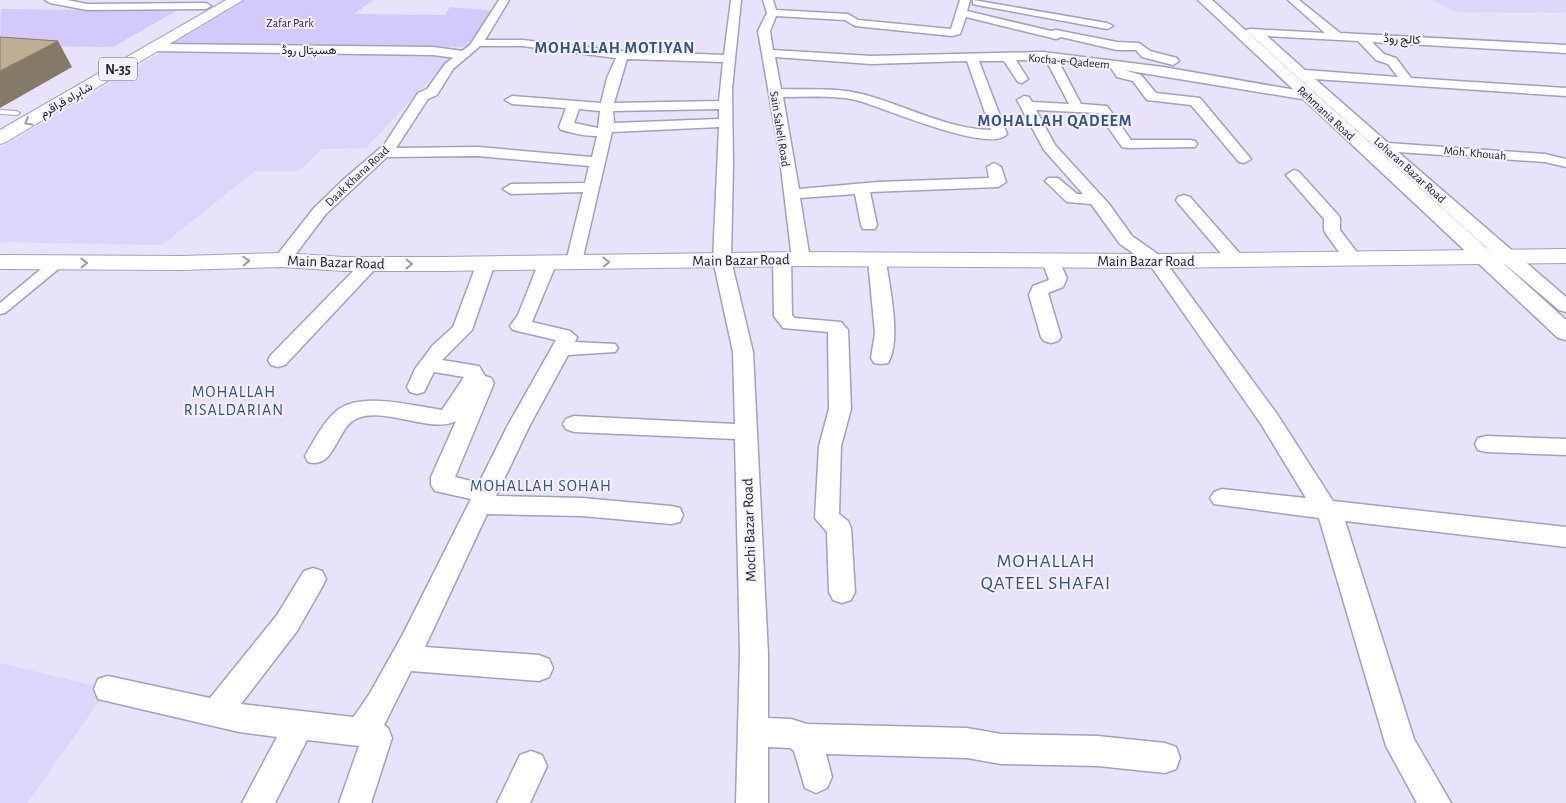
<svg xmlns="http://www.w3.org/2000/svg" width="1566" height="803" viewBox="0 0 1566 803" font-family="'Alegreya Sans',Vazirmatn,sans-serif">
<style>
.built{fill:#ddd6fb}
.green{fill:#d3c9fb}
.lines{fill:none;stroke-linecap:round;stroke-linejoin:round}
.service-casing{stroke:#a49fbb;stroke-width:2}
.pedestrian-casing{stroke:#a49fbb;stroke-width:3}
.minor-casing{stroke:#a49fbb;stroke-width:3}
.tertiary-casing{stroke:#a49fbb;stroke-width:3}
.secondary-casing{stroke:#a49fbb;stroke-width:2}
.trunk-casing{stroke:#a49fbb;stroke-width:2}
.service{fill:#fff;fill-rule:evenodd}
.pedestrian{fill:#fff;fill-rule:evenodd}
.minor{fill:#fff;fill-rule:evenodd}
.tertiary{fill:#fff;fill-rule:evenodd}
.secondary{fill:#fff;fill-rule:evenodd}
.trunk{fill:#fff;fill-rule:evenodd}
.shaded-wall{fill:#857a68}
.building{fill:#beae94;stroke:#857a68}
.oneway{stroke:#9c9ba0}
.labels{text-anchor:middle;stroke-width:4;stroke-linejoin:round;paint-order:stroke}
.far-park-label{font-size:12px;fill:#38166d;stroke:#f5f2fe}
.far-street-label{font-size:12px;fill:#23212c;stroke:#f5f2fe}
.shield{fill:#f5f2fe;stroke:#62606b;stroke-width:1}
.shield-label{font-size:14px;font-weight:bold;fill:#23212c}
.street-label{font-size:15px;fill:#23212c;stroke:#f5f2fe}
.far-district-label{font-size:16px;font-weight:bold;letter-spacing:1px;fill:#31528a;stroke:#f5f2fe}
.neighbourhood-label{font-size:16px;letter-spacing:1px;fill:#31528a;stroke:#f5f2fe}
.near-neighbourhood-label{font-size:19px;letter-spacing:1px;fill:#31528a;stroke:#f5f2fe}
</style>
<rect width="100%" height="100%" fill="#e8e3fb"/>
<g class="built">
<polygon points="1432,0 1566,0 1566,13 1456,12"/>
<polygon points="160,53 281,54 452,56 366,148 322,149 299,171 255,171 162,245 0,242 0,148"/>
<polygon points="0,663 108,689 27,803 0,803"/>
</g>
<g class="green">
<polygon points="244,0 373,0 354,14 445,15 450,7 497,11 472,47 169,45"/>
<polygon points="1,9 176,11 113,47 0,46"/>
</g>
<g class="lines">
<defs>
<polygon id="service" points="0,110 17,111 20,113 17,115 0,114"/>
<polygon id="pedestrian" points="57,259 64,263 62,266 5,313 0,314 0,303 52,260"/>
<g id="minor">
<polygon points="45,0 67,0 87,4 206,3 211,6 206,9 87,10 50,3"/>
<path d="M499,0H509L485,40H522L623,51L724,55L731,0H741L732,89L733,164L731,260L753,352L768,654V718L791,719L807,724L967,728L1001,734L1098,736L1165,743L1176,747L1180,758L1176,769L1165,773L1098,766L1001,764L967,758L826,754L832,777L827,788L816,793L805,788L794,751L790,748L768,747V803H736L740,654L735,439L574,432L566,429L563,424L566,419L574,416L735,424L733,352L713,260L719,127L612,132L581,266H569L566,262L583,192L511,194L503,189L511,184L585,183L589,166L478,156L387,157L326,214L288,264H276L273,260L314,208L343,180L384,145L418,93L427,89L445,64L470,45ZM480,46H522L616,58L607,78L601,103L512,96L505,100L512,104L566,108L559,127L561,130C574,133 583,136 597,136L592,157L478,147L396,148L428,99L437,95L453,69ZM627,59L723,62L719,101L614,103ZM579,109L600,111L598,128L574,123ZM719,109V119L614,123L613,111Z"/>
<path d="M763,0H773L776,10L848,14L858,20L951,29L960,0H970L967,11L1051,31L1056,30L1117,42L1139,43L1150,51L1177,58L1179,61L1173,65L1142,57L1136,50H1117L1061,37L1056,39L966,17L960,34L952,36L855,26L845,20L776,16L770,31L773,50L871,56L1043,52L1163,67L1313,93L1315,96L1308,100L1124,70L1141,75L1156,93L1200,98L1251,159L1244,163L1239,162L1191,105L1147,100L1133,81L1117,77L1111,68L1059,62L1081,104L1107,106L1131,140H1190L1195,141L1197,144L1195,147L1127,148L1122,147L1098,113L1036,110L1055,145L1109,204L1132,236L1162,257L1277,414L1333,501L1566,527V547L1345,521L1414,739L1451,803H1417L1386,746L1319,518L1214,504L1210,498L1214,492L1222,489L1306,498L1261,424L1150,265L1120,244L1091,204L1067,202L1045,181L1048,178H1058L1077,194H1083L1044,150L1017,100L1024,96L1029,97L1032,102L1069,104L1046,60H1016L1028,79L1022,83L1018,82L1004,61H979L1007,134C991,155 880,106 856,100C832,95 807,97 783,97L799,189L878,182L989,178L987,167L994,163L1001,167L1006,182L998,187L870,192L877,225L875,229H863L861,225L855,194L800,198L810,259L807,263H795L792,259L779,151L758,31L767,13ZM775,57L871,64L967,61L991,130C946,129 905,105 862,94C835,87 808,90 781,89Z"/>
<polygon points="973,0 1107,23 1113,26 1107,29 977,5 973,4"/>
<path d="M1288,0H1299L1340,33L1566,45V53L1372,42L1384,54L1396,58L1411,78L1566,88V96L1315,79L1388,143L1545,154L1566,159V167L1545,162L1398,152L1566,297V312L1559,310L1500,260L1252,36L1246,34V30L1250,29L1325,33ZM1267,36L1358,41L1376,60L1388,64L1398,77L1305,70Z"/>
<polygon points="1294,170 1299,172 1338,215 1340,218 1340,230 1362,259 1359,263 1347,263 1326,234 1324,230 1324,219 1286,175"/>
<polygon points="1184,195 1190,197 1242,256 1245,260 1242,264 1230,264 1178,203 1176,200 1178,197"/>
<polygon points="782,254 788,255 791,259 792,315 795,318 841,322 848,330 851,409 841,446 839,514 848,521 851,528 855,592 851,600 842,603 833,600 829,592 827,532 815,518 819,446 829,409 828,332 783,328 774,316 773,259 776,255"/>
<path d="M877,255L883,256L886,260C889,286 902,340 888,363L881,364L874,363L871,358L875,333L868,260L871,256Z"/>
<polygon points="1051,256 1057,257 1067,278 1063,287 1048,293 1061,337 1058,341 1051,343 1044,341 1041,337 1029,295 1033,286 1049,280 1042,261 1045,257"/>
<path d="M548,257L554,258L557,262L532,322L570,331L577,337L575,342L615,344L618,348L615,352L568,355L530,425L496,496L582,498L671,506L680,508L683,515L680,522L671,524L582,516L487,514L425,647L539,655L549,659L553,668L549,677L539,681L411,671L384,725L388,728L392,738L371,803H339L359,746L307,740L275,803H242L277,737L239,732L98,699L94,689L98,679L108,676L210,698L277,615L304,571L313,568L322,571L326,579L322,587L297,631L241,704L353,717L355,715L370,693L403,634L471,499L435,491L431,485V477L456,421C432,434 386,407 358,418C336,426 336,470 308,462L305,456C313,442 325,419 339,409C364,392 414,406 442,410L464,377L434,372L424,392L417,394L410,392L407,387L415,369L433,345L453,327L477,263L480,259H492L495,263L472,330L442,360L479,366L485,376L491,378L494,383L455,477L479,483L508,425L556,340L513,330L510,326L518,315L539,262L542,258Z"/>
<polygon points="370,259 376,260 379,264 376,268 285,365 278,367 271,365 268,360 271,355 364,260"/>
<polygon points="1486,436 1566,439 1566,455 1486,452 1478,450 1475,444 1478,438"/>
<polygon points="531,751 542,755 547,766 530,803 497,803 520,755"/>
</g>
<g id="tertiary">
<polygon points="1198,0 1212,0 1566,320 1566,340 1558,338"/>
<polygon points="156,44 433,47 463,51 470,55 463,59 433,55 151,51 149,48 151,45"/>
</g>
<polygon id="secondary" points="1566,249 1566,263 1156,268 801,266 443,271 344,271 282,267 182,270 0,269 0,255 182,256 282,253 344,257 443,257 801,252 1156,254"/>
<polygon id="trunk" points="226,0 243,0 6,142 0,144 0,130"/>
</defs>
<use href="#service" class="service-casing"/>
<use href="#pedestrian" class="pedestrian-casing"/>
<use href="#minor" class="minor-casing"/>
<use href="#tertiary" class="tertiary-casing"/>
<use href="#secondary" class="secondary-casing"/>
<use href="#trunk" class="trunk-casing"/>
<use href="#service" class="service"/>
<use href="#pedestrian" class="pedestrian"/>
<use href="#minor" class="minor"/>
<use href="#tertiary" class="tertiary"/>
<use href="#secondary" class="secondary"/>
<use href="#trunk" class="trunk"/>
</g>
<polygon class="shaded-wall" points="58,41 72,67 0,108 0,71"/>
<polygon class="building" points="0,37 58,41 0,71"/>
<defs><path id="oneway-chevron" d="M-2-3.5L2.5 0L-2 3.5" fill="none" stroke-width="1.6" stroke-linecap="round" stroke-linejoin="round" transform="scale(1.25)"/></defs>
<g class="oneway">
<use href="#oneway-chevron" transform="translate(28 122) rotate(150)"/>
<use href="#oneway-chevron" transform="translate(246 261) rotate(-2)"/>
<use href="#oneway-chevron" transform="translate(606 262) rotate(-1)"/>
<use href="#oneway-chevron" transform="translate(84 263)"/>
<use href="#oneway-chevron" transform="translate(409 264)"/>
</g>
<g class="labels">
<g class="far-park-label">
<text x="290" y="27">Zafar Park</text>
</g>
<g class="far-street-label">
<text transform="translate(1402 39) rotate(3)" y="4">کالج روڈ</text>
<text x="309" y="54">ھسپتال روڈ</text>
<text transform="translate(1069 61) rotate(5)" y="4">Kocha-e-Qadeem</text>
<text transform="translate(66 100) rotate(-30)" y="4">شاہراہ قراقرم</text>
<text transform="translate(1326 113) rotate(43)" y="4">Rehmania Road</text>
<text transform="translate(780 129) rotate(81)" y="4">Sain Saheli Road</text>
<text transform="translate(1475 153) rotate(5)" y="4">Moh. Khouah</text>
<text transform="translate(1410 170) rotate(42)" y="4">Loharan Bazar Road</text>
<text transform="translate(357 176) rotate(-43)" y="4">Daak Khana Road</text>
</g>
<rect class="shield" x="99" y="57.5" width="38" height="23" rx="4"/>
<g class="shield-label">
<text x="118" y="74">N-35</text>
</g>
<g class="street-label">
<text transform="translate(741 260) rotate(-1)" y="5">Main Bazar Road</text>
<text x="1146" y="266">Main Bazar Road</text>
<text transform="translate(336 262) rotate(2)" y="5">Main Bazar Road</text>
<text transform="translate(749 530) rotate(-92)" y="5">Mochi Bazar Road</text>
</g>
<g class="far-district-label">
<text x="615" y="53">MOHALLAH MOTIYAN</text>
<text x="1055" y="126">MOHALLAH QADEEM</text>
</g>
<g class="neighbourhood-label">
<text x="234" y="397">MOHALLAH<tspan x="234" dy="18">RISALDARIAN</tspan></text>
<text x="541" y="491">MOHALLAH SOHAH</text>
</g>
<g class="near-neighbourhood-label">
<text x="1046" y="567">MOHALLAH<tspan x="1046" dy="22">QATEEL SHAFAI</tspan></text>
</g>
</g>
</svg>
